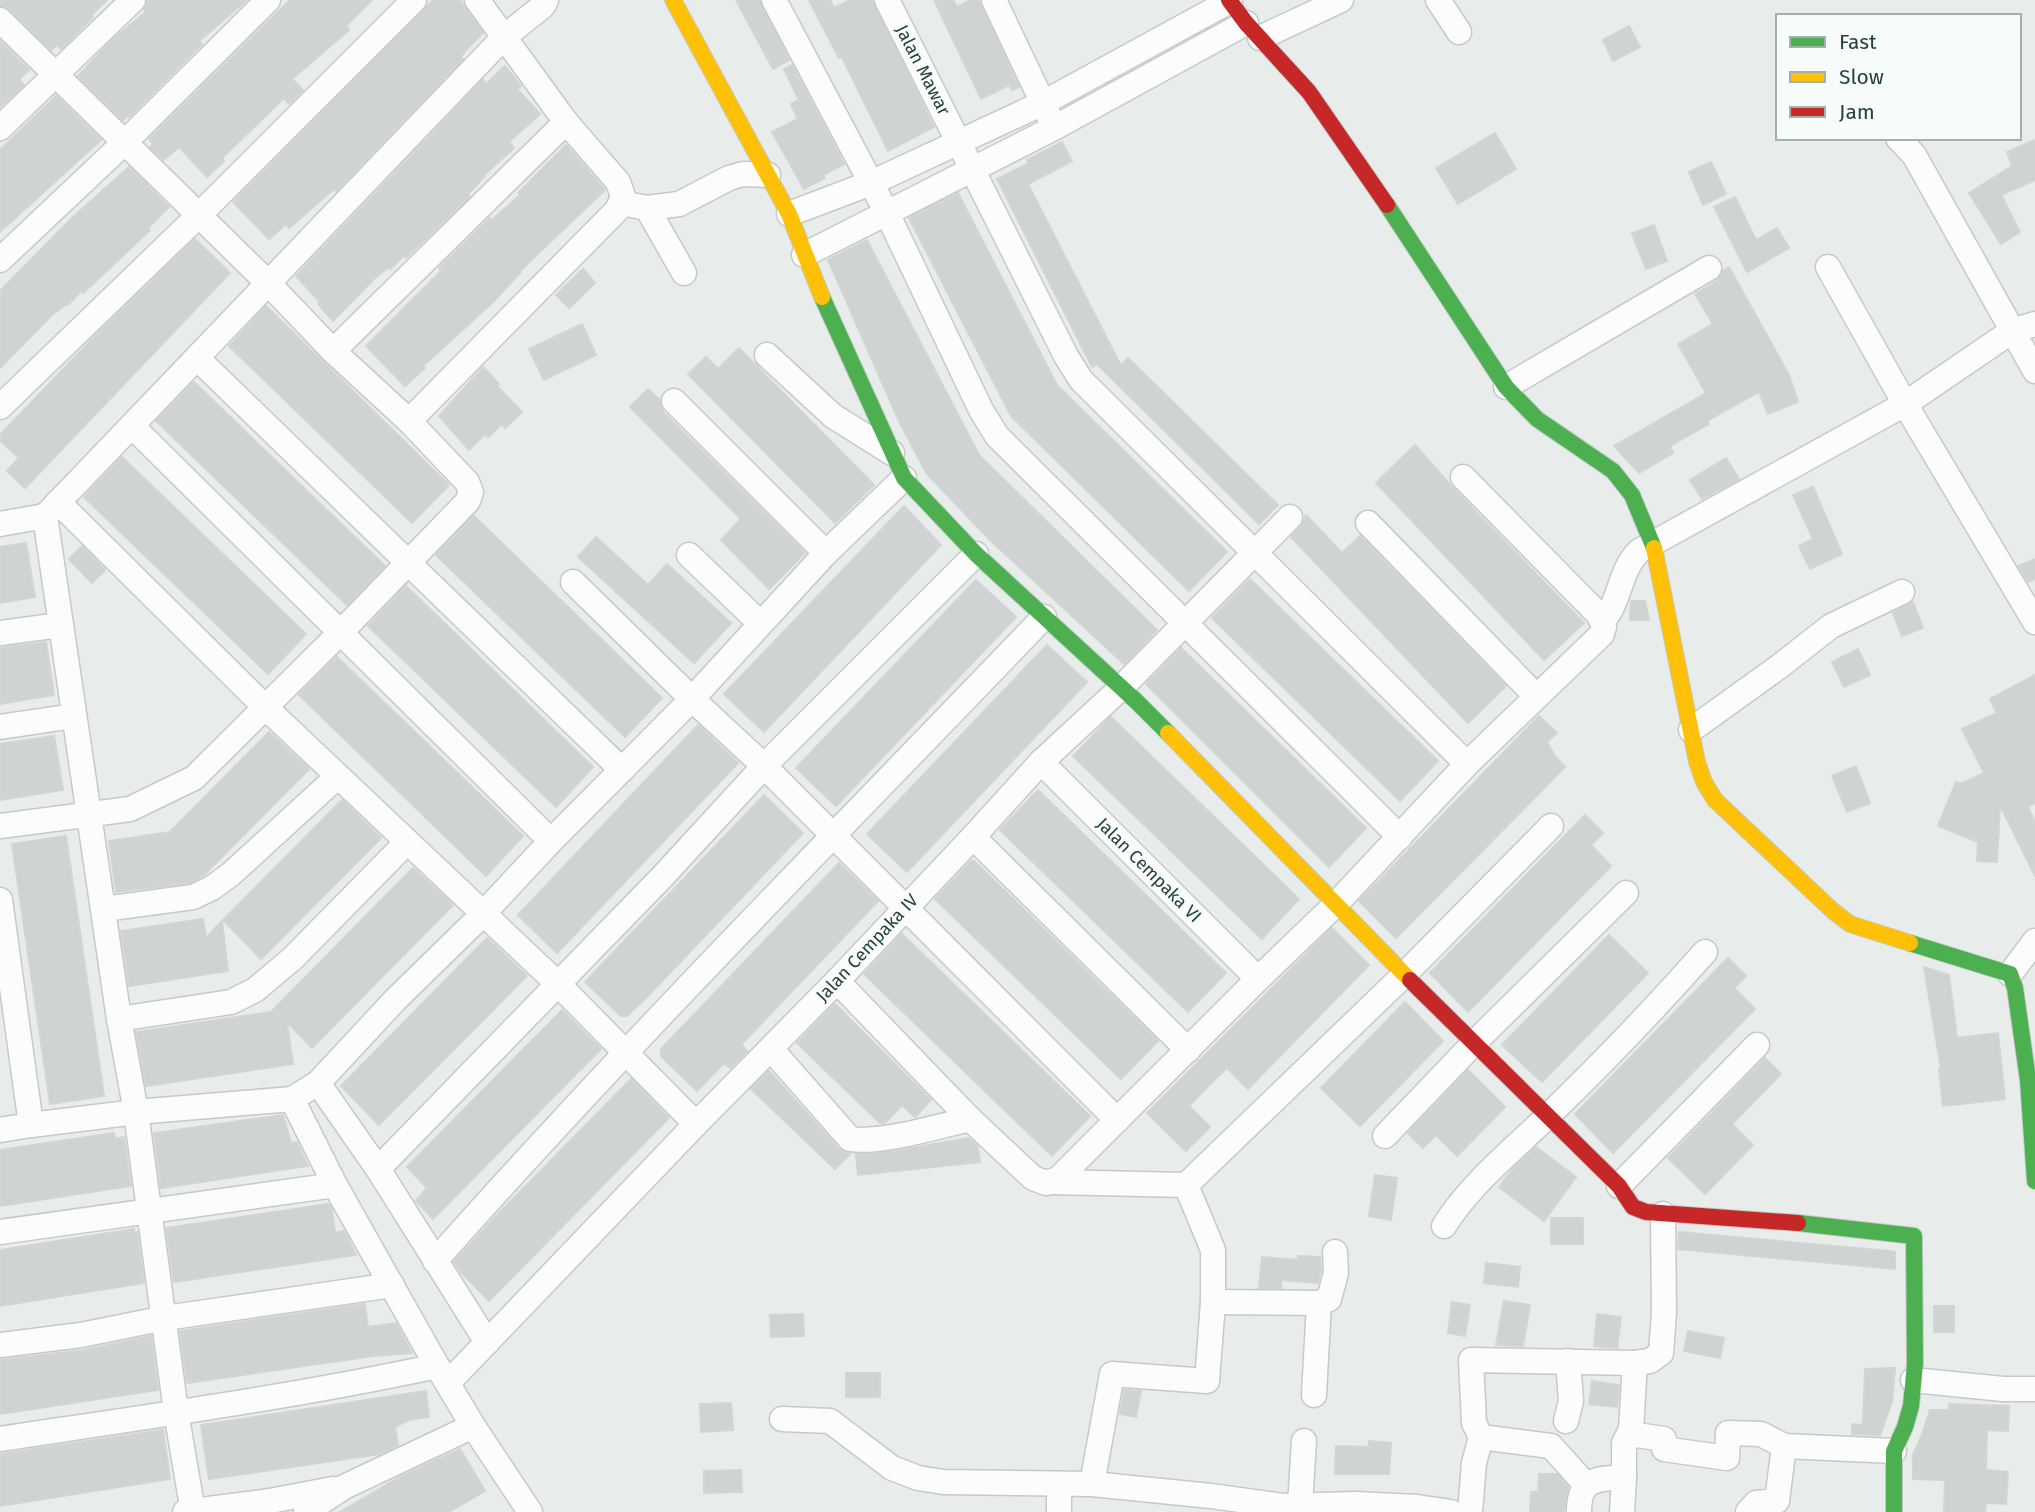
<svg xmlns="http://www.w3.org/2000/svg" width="2035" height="1512" viewBox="0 0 2035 1512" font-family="'Fira Sans',sans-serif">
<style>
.building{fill:#cfd4d2;stroke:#d1d6d4;stroke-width:2}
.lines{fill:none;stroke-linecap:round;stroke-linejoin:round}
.street-casing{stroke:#c5cac8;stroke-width:27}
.fast-casing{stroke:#c3cbc8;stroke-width:18}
.slow-casing{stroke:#c3cbc8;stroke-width:18}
.jam-casing{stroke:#c3cbc8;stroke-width:18}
.street{stroke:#fcfcfc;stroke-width:24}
.fast{stroke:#4caf50;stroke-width:16}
.slow{stroke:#ffc107;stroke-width:16}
.jam{stroke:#c62828;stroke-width:16}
.labels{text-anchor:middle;stroke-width:5;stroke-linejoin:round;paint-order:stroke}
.street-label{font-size:18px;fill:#24423a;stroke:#f7fbf9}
</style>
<rect width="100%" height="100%" fill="#e8edeb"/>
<g class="building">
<polygon points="0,0 107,0 91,15 93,17 61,49 57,45 51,50 10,9 0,6"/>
<polygon points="147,0 247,0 199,41 202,44 129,117 127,116 123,120 78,76 113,39 146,12 144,10"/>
<polygon points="290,0 372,0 346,26 349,30 292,79 303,90 289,104 284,98 222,158 224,161 207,177 179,147 164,160 150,147 153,144 149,139"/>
<polygon points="433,0 460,0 483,33 465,51 461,57 463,59 336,191 334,189 289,228 286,224 269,239 233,202"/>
<polygon points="736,0 759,0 789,60 773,69"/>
<polygon points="809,0 830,0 834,8 850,0 872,0 934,127 888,151 842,57 839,58"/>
<polygon points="934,0 953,0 957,7 971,0 979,0 1019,87 1012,90 1009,85 981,99"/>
<polygon points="1629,26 1640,47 1613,61 1603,40"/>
<polygon points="0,41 29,70 19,79 24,85 1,106"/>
<polygon points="792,65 844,164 823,175 825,178 804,189 772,132 798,119 791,104 799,100 784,69"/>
<polygon points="505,66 521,86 517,89 540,114 509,142 514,148 484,175 485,176 468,194 470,196 409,255 406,258 404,256 390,269 389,267 375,278 333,321 318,304 320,302 296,276 483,80 486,84"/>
<polygon points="56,96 101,140 0,232 0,150"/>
<polygon points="1495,133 1516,169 1458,204 1436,168"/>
<polygon points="2035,140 2035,180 2001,195 2020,232 2001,244 1969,193 2012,166 2007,152"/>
<polygon points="1062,142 1072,161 1028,184 1121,366 1128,358 1278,505 1259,524 1097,364 1092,367 997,179 1029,163 1027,160"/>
<polygon points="566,145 605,190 520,271 521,272 492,303 423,366 425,368 405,386 366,346 441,271 439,268 490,218 492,220 520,195 518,193"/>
<polygon points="1711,162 1726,194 1703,205 1689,172"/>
<polygon points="129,167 169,207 148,228 150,230 110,268 83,293 81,291 68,305 67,304 53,314 0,368 0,291 72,218"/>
<polygon points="958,193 1057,385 1227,552 1189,591 1011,416 909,218"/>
<polygon points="1735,197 1756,240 1777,228 1789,248 1747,272 1714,207"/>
<polygon points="1654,225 1667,261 1646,269 1632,233"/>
<polygon points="195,239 230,273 25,488 7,471 19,458 0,440 0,435 92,339"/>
<polygon points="867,240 979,455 1157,630 1124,664 990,540 926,473 899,421 828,260"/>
<polygon points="1729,267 1789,375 1798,402 1768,414 1759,392 1707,421 1709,424 1670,446 1673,453 1639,473 1614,446 1706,393 1678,344 1713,324 1695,294 1717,281 1723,271"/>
<polygon points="583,269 595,283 569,308 556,295"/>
<polygon points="266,306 449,485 412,523 229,346"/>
<polygon points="582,324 596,355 544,380 529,349"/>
<polygon points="739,348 874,485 835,523 688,374 706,357 718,369"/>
<polygon points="483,367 499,384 497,386 522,412 505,428 502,424 488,437 485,434 469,450 439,416"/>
<polygon points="194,382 385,566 347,605 156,421"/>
<polygon points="648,389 660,400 663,412 805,553 769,589 721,540 741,519 630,407"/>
<polygon points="1415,445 1452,487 1584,623 1544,660 1376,483"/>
<polygon points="122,457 306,634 268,674 84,497"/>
<polygon points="1726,458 1739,479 1702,499 1690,480"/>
<polygon points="1813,487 1842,554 1810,569 1799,546 1813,539 1793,495"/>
<polygon points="904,506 941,545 764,732 724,694"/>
<polygon points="1306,515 1342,553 1360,536 1506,686 1468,723 1291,537 1301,527"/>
<polygon points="474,516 662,698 625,737 436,555"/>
<polygon points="596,537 648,585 667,564 731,623 694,663 578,557"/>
<polygon points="26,543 35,597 0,603 0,547"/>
<polygon points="82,546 105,570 92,583 69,559"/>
<polygon points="2035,559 2035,579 2028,582 2019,566"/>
<polygon points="1250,579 1438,761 1400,801 1212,618"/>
<polygon points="976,580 1016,617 836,806 796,768"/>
<polygon points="406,586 593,767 556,807 368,626"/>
<polygon points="1631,601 1645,601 1649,620 1630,620"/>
<polygon points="1913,602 1923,628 1902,636 1893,613"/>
<polygon points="46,642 54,695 0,704 0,648"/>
<polygon points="1047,645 1087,682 907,872 867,834"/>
<polygon points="1181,648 1366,828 1329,867 1146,684"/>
<polygon points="1858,649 1870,675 1844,687 1832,662"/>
<polygon points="337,657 523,836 486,876 299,695"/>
<polygon points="2035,675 2035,803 2028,807 2035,822 2035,876 2000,805 1997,862 1977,861 1978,842 1938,826 1956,782 1961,784 1984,773 1962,729 1997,713 1990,699"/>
<polygon points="1539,716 1557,733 1547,742 1554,755 1565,767 1396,938 1359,901"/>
<polygon points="1111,717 1299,899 1262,939 1073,756"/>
<polygon points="698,725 738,763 557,953 518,915"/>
<polygon points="269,732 309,769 204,875 189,883 116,892 109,841 170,832"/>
<polygon points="54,736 63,790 0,800 0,744"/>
<polygon points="1856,766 1870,803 1847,812 1832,776"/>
<polygon points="1038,790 1226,973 1188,1012 1000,830"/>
<polygon points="764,795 803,833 646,998 627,1016 621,1016 585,982"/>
<polygon points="342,800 381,838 261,959 223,920"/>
<polygon points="1585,815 1603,833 1591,845 1611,866 1468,1012 1430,973"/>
<polygon points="66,836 104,1096 50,1104 12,844"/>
<polygon points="971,861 974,861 996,882 1158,1041 1121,1079 935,899"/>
<polygon points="839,863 878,901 741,1045 747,1051 730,1068 724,1063 697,1091 661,1056 661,1049"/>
<polygon points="413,868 453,905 312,1048 287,1022 293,1064 146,1086 136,1032 271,1012"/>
<polygon points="203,919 206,938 222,921 228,971 129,986 121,931"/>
<polygon points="1332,928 1369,965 1248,1089 1227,1068 1214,1080 1189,1106 1210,1127 1186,1151 1147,1113"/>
<polygon points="902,934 1090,1116 1052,1156 864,974"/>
<polygon points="1609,935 1648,973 1542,1082 1502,1045"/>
<polygon points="487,938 527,976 379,1125 341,1086"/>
<polygon points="1728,958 1746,976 1734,988 1755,1009 1613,1153 1575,1114"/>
<polygon points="1924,967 1949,975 1957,1038 1998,1033 2005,1099 1943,1106 1939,1069 1941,1069"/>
<polygon points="1405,1002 1443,1041 1360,1126 1321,1088"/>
<polygon points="835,1004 931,1100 915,1117 902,1105 885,1123 880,1123 797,1043"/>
<polygon points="562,1010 601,1049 433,1219 416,1201 427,1188 407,1167"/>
<polygon points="1765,1058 1781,1074 1732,1124 1753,1145 1705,1194 1668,1158"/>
<polygon points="1468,1070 1505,1107 1457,1156 1436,1135 1423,1148 1408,1133"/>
<polygon points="769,1071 839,1149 850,1154 835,1169 751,1089"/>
<polygon points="631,1079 669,1118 489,1301 461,1272 454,1262 495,1217"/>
<polygon points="283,1115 291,1143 297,1142 308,1166 161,1188 154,1133"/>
<polygon points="114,1133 115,1139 124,1137 131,1186 0,1206 0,1150"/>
<polygon points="968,1138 978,1147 980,1162 858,1175 856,1154 895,1151"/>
<polygon points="1536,1147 1576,1177 1544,1221 1499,1187 1512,1170"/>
<polygon points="1375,1175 1397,1178 1391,1220 1369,1216"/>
<polygon points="328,1204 332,1209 335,1233 344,1231 356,1255 174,1282 166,1228"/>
<rect x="1551" y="1218" width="32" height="26"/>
<polygon points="134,1229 134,1233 137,1232 144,1283 0,1306 0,1250"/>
<polygon points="1679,1232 1890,1251 1895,1252 1895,1269 1678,1249"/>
<polygon points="1298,1256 1320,1257 1321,1271 1318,1283 1281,1280 1281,1288 1259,1288 1262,1257 1298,1260"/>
<polygon points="1486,1263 1520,1267 1518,1287 1484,1283"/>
<polygon points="1504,1301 1530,1305 1523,1346 1496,1345"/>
<polygon points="1452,1302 1470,1305 1465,1336 1448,1333"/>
<polygon points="365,1304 368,1327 396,1323 412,1353 374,1356 187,1383 180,1331"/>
<rect x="1934" y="1306" width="20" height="26"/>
<polygon points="803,1314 804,1336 771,1337 770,1315"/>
<polygon points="1597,1314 1621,1317 1617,1348 1594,1346"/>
<polygon points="1688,1331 1724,1338 1720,1358 1684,1351"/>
<polygon points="151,1336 158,1390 0,1414 0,1360 84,1350"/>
<polygon points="1895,1368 1892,1402 1880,1435 1852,1434 1852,1424 1863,1425 1865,1369"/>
<rect x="846" y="1373" width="34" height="24"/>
<polygon points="1592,1381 1619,1385 1617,1407 1589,1404"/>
<polygon points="1124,1390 1141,1391 1136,1417 1120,1414"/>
<polygon points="426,1391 429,1417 408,1420 395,1427 398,1445 380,1454 209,1479 201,1425"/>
<polygon points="731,1403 733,1430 701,1432 700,1404"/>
<polygon points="1949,1404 2009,1406 2008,1431 1987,1430 1986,1470 2008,1472 2006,1504 1986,1503 1985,1512 1944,1512 1945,1480 1913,1479 1913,1455 1923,1432 1930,1410 1949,1410"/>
<polygon points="163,1430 170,1479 0,1506 0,1454"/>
<polygon points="1369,1441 1391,1443 1389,1474 1335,1474 1336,1446 1369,1447"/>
<polygon points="460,1449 485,1491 449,1512 340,1512 400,1477"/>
<polygon points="741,1470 742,1492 704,1493 704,1471"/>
<polygon points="1539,1474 1557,1474 1568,1487 1564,1512 1530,1512 1531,1492 1538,1492"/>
</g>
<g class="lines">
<defs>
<g id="street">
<polyline points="774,0 887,213 981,410 997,436 1400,837"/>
<polyline points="887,0 1066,356 1081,380 1467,764"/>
<polyline points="994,0 1049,116"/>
<polyline points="1438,0 1459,32"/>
<polyline points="0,20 269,284 333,351 409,421 467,482 471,492 468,501 341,632 194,778 130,809 0,826"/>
<polyline points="1260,38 1341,0"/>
<polyline points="0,128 133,0"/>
<polyline points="1898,138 1914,155 2035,371"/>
<polyline points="621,203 647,208 679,204 729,178 743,174 768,175"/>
<polyline points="647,208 684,273"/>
<polyline points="789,214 871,183 1043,103 1230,1"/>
<polyline points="804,255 1054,128 1246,23"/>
<polyline points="0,260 125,142 268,0"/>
<polyline points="1828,267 1905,404 2035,622"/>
<polyline points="333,351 566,122"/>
<polyline points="767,355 833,416 892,453"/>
<polyline points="197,358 622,770"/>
<polyline points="1506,387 1709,268"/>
<polyline points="674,401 826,553"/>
<polyline points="0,407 198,216 414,0"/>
<polyline points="409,421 618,209 623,196 618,182 566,122 477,0"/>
<polyline points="133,427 551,841"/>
<polyline points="904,478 826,553 692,699 764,766 1117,1120"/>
<polyline points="58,502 265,707 558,984 696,1124"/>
<polyline points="1368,523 1536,696"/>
<polyline points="0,524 45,516"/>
<polyline points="689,555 760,623"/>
<path d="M1603,621C1621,600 1619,571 1639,551L1905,404L2012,331L2035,324"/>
<polyline points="0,633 60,625"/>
<polyline points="0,727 74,716"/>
<polyline points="1691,730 1780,666 1831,626 1902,592"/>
<polyline points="1041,762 1258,979"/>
<polyline points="973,837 1188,1050"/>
<polyline points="0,900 31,1125 0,1130"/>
<polyline points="104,909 193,897 212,888 231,874 337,777"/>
<polyline points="2010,974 2035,941"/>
<polyline points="837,981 970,1119 1033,1178 1046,1183 1058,1179 1258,979 1336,904 1467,764 1602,634 1604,627 1599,615 1463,477"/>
<polyline points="119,1019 231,1002 255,990 293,958 406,843"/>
<path d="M771,1049L850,1139C879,1144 940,1126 970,1119"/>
<polyline points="318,1083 378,1169 664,875 764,766 976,554"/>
<polyline points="31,1125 136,1112 292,1099"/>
<polyline points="1385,1136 1473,1044 1626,893"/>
<polyline points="378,1169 487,1342"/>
<polyline points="1051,1182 1186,1185 1213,1250 1213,1302 1207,1381 1112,1374 1092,1484 1211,1496 1283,1506 1355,1504 1417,1507 1451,1512"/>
<polyline points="1186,1185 1404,975 1551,826"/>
<polyline points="1619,1186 1757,1045"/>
<path d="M1444,1226C1470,1184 1515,1148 1550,1114C1604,1062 1656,1007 1705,952"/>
<polyline points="0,1232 335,1185"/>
<path d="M435,1261C631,1040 840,830 1044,617"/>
<polyline points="1213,1302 1319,1303 1329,1299 1336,1273 1335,1252"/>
<polyline points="0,1345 81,1335 165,1318 392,1285"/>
<polyline points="1913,1380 2003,1389 2035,1389"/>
<polyline points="448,1383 696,1124 837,981 973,837 1041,762 1122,687 1290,517"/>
<polyline points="1314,1395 1319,1303"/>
<polyline points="782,1419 830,1421 892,1468 918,1478 943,1482 1092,1484"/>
<polyline points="1566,1421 1571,1401 1568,1361"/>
<polyline points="1629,1434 1664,1439 1664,1449 1727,1458 1728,1433 1761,1434 1784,1446 1894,1451"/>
<path d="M0,1439C146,1417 293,1397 437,1366"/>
<polyline points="1586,1485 1551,1446 1481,1437 1474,1423 1471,1360 1635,1363"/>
<polyline points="1300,1506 1304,1441"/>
<polyline points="185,1512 270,1501 333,1489"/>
<polyline points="193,1512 176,1412 136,1112 119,1019 45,516 504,37 543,6 546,0"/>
<polyline points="306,1512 344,1487 473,1426"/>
<polyline points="530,1512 473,1426 437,1366 335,1185 292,1099 318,1083 395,1000 482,915 551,841 692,699 573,582"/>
<polyline points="1059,1512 1059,1484"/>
<polyline points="1470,1512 1474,1463 1481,1437"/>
<path d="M1579,1512C1579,1479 1594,1479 1624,1477V1443L1631,1429L1635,1363L1650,1361L1661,1353L1664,1313L1663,1214"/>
<polyline points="1622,1512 1624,1477"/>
<polyline points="1748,1512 1756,1503 1777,1501 1784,1446"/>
</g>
<g id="fast">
<polyline points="1387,205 1506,387 1537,419 1613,471 1632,495 1654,548"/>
<polyline points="822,297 904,478 976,554 1136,701 1168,733"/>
<polyline points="1910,943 2010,974 2015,988 2028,1080 2035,1181"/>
<polyline points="1798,1223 1914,1236 1915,1364 1911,1406 1905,1427 1894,1451 1894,1512"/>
</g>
<g id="slow">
<polyline points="673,0 789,214 822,297"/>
<polyline points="1654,548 1697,762 1704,782 1715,800 1833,911 1850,924 1910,943"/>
<polyline points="1168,733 1410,980"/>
</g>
<g id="jam">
<polyline points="1229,0 1246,23 1309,92 1387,205"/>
<polyline points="1410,980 1619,1186 1633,1207 1646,1212 1798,1223"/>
</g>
</defs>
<use href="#street" class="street-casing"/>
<use href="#fast" class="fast-casing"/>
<use href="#slow" class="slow-casing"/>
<use href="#jam" class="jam-casing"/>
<use href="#street" class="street"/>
<use href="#fast" class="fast"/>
<use href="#slow" class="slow"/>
<use href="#jam" class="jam"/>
</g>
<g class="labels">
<g class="street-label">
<text transform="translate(923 70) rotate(63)" y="6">Jalan Mawar</text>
<text transform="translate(1149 870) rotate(45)" y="6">Jalan Cempaka VI</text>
<text transform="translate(867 948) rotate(-47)" y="6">Jalan Cempaka IV</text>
</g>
</g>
<rect x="1776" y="14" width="245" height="126" fill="#f7fbf9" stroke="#a3b1ad" stroke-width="2"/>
<rect x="1790" y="37" width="35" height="10" fill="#4caf50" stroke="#a3b1ad" stroke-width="2"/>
<text x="1839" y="49" font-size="21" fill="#24423a">Fast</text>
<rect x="1790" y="72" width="35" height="10" fill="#ffc107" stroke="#a3b1ad" stroke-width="2"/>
<text x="1839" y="84" font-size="21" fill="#24423a">Slow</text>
<rect x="1790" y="107" width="35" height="10" fill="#c62828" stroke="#a3b1ad" stroke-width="2"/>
<text x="1839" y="119" font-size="21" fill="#24423a">Jam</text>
</svg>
